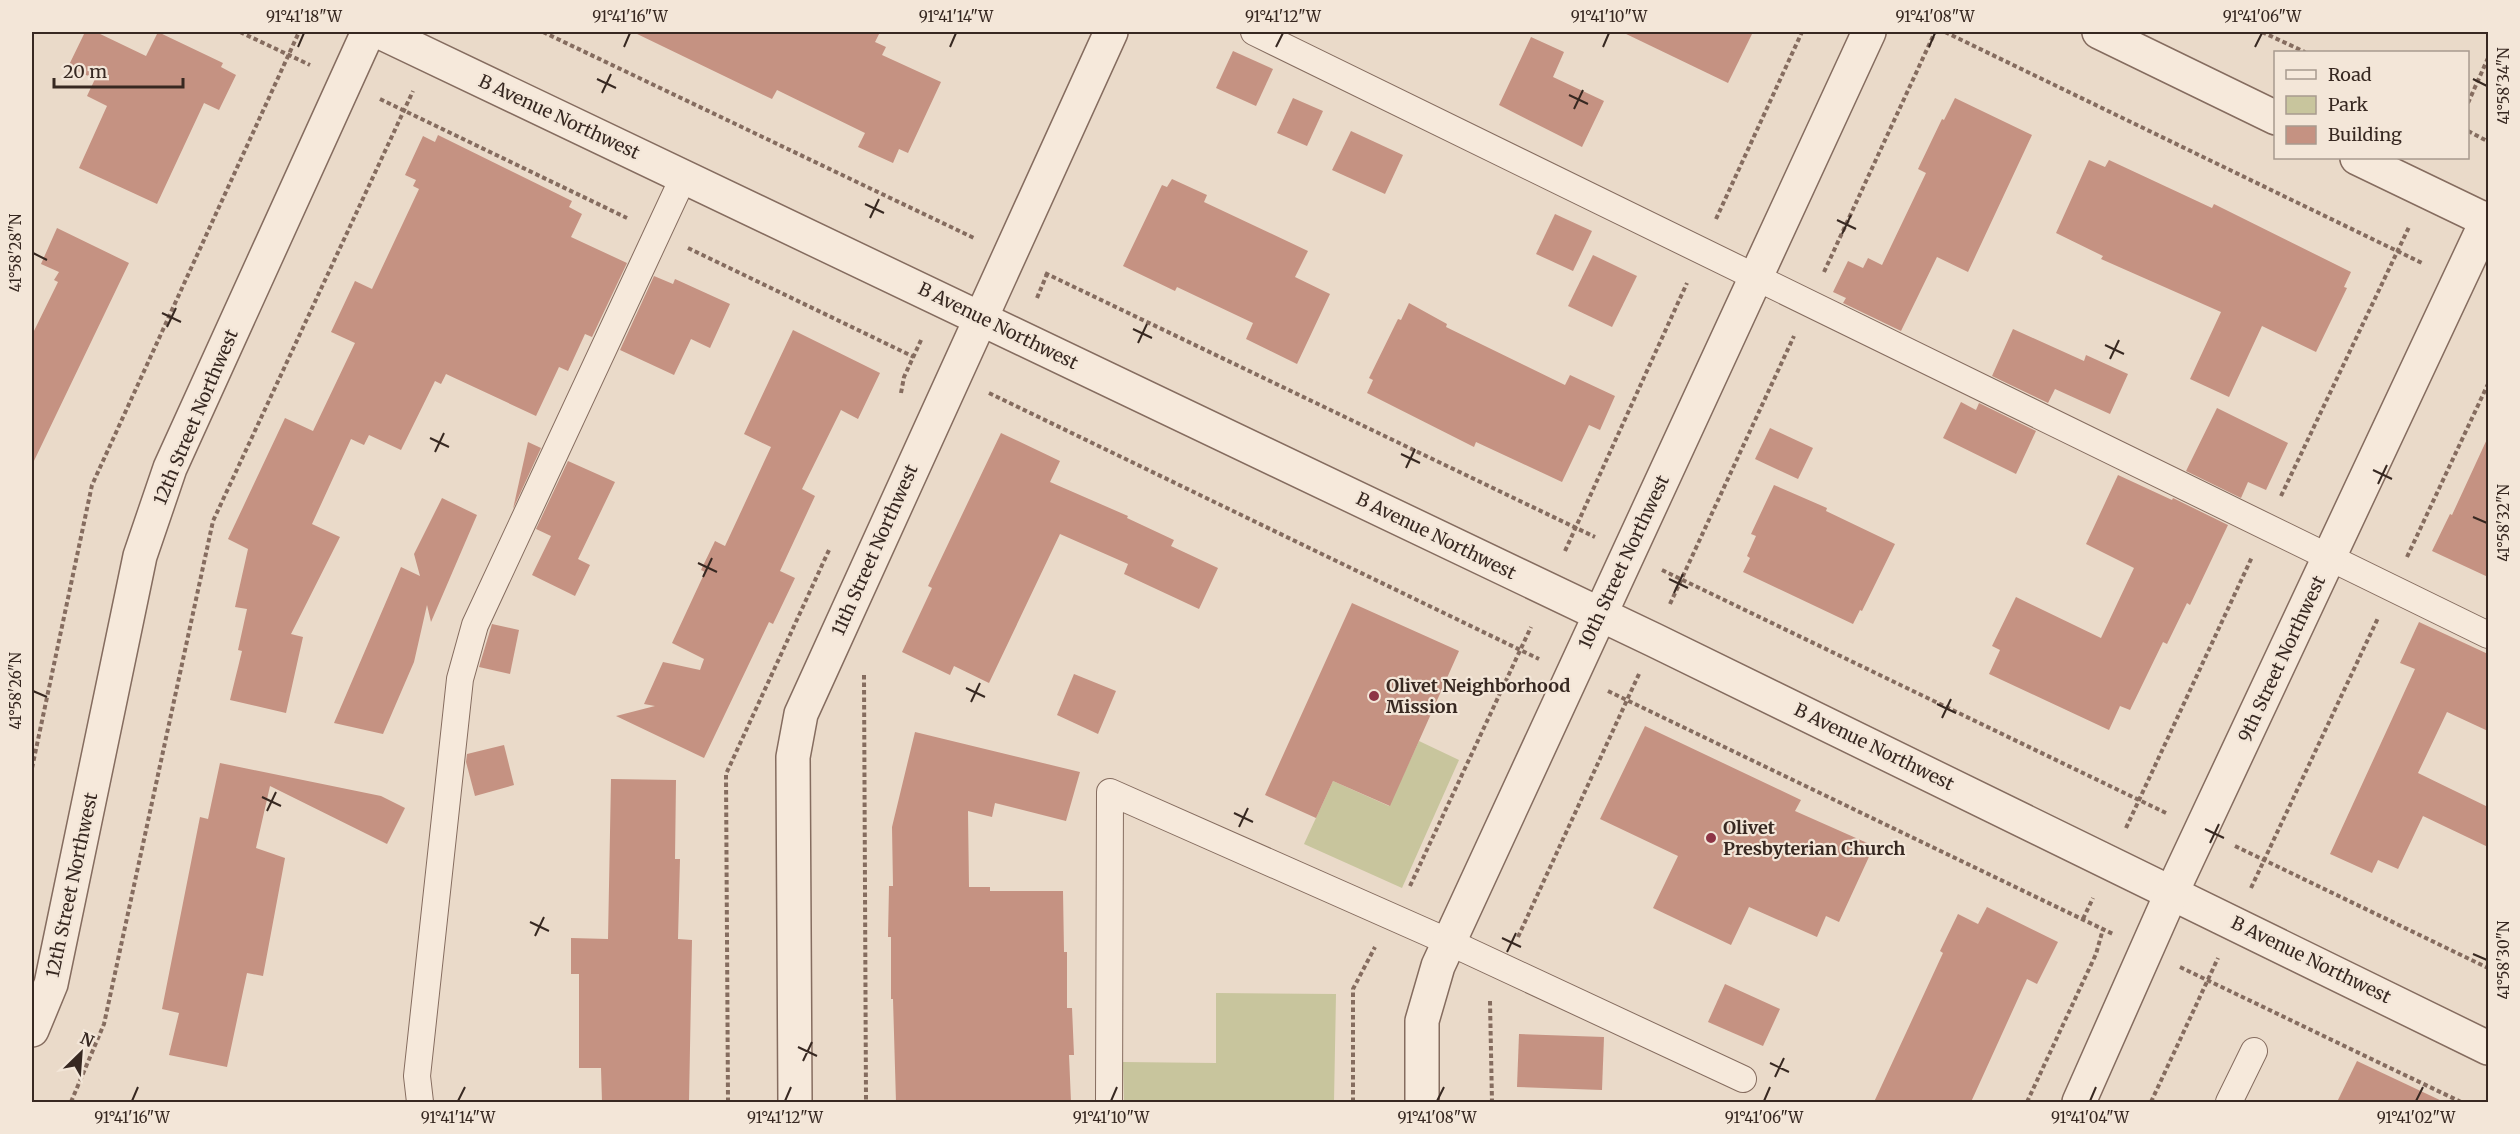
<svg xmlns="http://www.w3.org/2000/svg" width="2520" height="1134" viewBox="0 0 2520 1134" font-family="Merriweather,serif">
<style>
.green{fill:#c8c59d}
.building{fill:#c59282}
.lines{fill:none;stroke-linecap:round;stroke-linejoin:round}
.lane-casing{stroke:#856c5f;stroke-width:28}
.street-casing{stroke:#856c5f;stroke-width:36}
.path{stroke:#856c5f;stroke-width:4;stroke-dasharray:4.5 3;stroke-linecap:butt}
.lane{stroke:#f6e9db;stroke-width:26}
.street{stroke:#f6e9db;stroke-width:33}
.ticks{fill:none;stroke:#372821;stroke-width:2}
.poi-dot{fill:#8e3546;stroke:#f3e6d8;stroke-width:2}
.labels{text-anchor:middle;stroke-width:4.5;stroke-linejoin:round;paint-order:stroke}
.street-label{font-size:18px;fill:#372821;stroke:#f3e6d8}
.poi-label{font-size:18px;font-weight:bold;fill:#372821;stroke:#f3e6d8;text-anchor:start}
.neatline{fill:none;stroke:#372821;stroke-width:2}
.ticks-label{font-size:15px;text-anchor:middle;fill:#372821}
</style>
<rect width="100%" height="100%" fill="#eadac9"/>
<g class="green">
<polygon points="1419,741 1459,760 1402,888 1304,844 1333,781 1389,806"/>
<polygon points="1216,993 1336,994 1334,1102 1124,1102 1123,1062 1216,1063"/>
</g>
<g class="building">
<polygon points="85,32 96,32 146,56 158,32 223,63 221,67 236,75 219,110 204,103 157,204 79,168 107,106 87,96 95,79 68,67"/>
<polygon points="633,32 880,32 875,42 886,47 882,55 941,82 908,153 899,149 893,163 858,147 865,133 777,90 772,99"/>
<polygon points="1622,32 1753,32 1728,83"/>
<polygon points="1531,37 1564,52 1553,77 1604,101 1582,147 1499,105"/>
<polygon points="1233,51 1273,69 1256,106 1216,88"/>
<polygon points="1293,98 1323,111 1307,146 1277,133"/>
<polygon points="1955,98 2032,135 1968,272 1937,257 1901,331 1843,303 1846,298 1833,292 1848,261 1863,268 1868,258 1882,265 1926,173 1918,169 1942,119 1944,120"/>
<polygon points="1351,131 1403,155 1385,194 1332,170"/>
<polygon points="438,135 572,201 569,207 582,214 571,237 627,263 592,337 585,334 568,371 559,367 536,416 446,374 441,384 435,381 401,450 369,435 364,445 351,439 312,524 340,537 291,634 303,637 286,713 230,700 242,651 238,650 247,609 235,607 248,549 228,539 285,418 313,431 355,343 331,332 355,281 372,289 419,189 413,186 416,180 405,175 423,136 435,142"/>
<polygon points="2089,160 2105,167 2109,160 2212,208 2214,204 2351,272 2344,287 2347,288 2316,352 2262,326 2229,397 2190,379 2221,312 2101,259 2103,256 2056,233"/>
<polygon points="1172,179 1207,195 1204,202 1308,251 1295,277 1330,294 1297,364 1246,339 1253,323 1177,287 1175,291 1123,266 1162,185 1167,187"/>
<polygon points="1555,214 1592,231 1573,271 1536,254"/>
<polygon points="57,228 129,263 32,465 32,335 58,282 54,280 59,272 41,264"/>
<polygon points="1593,255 1637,276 1612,327 1568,306"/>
<polygon points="654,276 673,284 675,279 730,304 710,348 691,339 674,375 620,350"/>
<polygon points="1409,303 1447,324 1446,327 1565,385 1570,375 1615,396 1600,430 1589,425 1562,482 1476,442 1474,447 1367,393 1373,380 1369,378 1398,319 1401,320"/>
<polygon points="2013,329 2084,361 2086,355 2128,374 2110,414 2055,389 2048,403 1992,376"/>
<polygon points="793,330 880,373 858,419 841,410 802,489 815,496 780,571 795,578 773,624 769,622 704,758 616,716 655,706 644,704 663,662 700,670 704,659 672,643 705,572 701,570 715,541 725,546 771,447 744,434"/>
<polygon points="1961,402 1976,410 1979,403 2036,431 2016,474 1943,438"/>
<polygon points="2217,408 2288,443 2266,490 2248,482 2241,498 2186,471"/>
<polygon points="1770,428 1813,448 1798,479 1755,459"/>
<polygon points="1001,433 1060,461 1050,482 1128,516 1127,518 1174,540 1171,546 1218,568 1199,609 1124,574 1128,564 1060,534 989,683 954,666 950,675 902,652 932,588 928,586"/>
<polygon points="2488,437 2488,577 2432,551 2450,514 2452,515"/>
<polygon points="528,442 541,448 513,509"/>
<polygon points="568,461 615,482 578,559 590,565 575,596 532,575 551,536 536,529"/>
<polygon points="2118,475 2172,500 2173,498 2228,525 2190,605 2187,603 2167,644 2163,642 2130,710 2120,706 2109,730 1989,674 2000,650 1992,646 2016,597 2101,638 2134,568 2086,544"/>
<polygon points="1774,485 1827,508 1826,511 1895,544 1862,611 1860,610 1853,624 1743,572 1750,558 1747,556 1756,536 1751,534"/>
<polygon points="442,498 477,515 431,622 427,605 414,662 383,734 334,723 401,567 420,576 414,554"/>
<polygon points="1352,603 1459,651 1390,806 1333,781 1316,818 1265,795"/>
<polygon points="2419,622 2488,654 2488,731 2447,712 2418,773 2488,807 2488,847 2423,816 2398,869 2378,860 2372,873 2330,854 2415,669 2400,663"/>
<polygon points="492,624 519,630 510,674 479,667"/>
<polygon points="1074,674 1116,691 1098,734 1057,715"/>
<polygon points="1645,726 1801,800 1795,811 1874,846 1839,922 1826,916 1817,937 1749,907 1731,945 1653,908 1678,856 1600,819"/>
<polygon points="915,732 1080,772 1066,821 995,803 992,817 968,811 969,887 990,887 990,891 1063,891 1064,952 1067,952 1067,1008 1072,1008 1074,1055 1069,1055 1071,1102 896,1102 893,999 891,999 891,937 888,937 889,886 893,886 892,827"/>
<polygon points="504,745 514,785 475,796 466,762 467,754"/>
<polygon points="220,763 381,796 405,808 387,844 270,786 256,848 285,858 263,976 247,973 227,1067 169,1055 179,1013 162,1009 200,817 208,819"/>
<polygon points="611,779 676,780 675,859 680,859 678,939 692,940 689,1102 602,1102 601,1068 579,1068 579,974 571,974 571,938 608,939"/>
<polygon points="1987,907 2058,942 2037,984 2027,979 1971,1102 1874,1102 1943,953 1940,951 1958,914 1978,924"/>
<polygon points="1725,984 1780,1009 1763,1046 1708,1022"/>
<polygon points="1519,1034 1604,1037 1602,1090 1517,1087"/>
<polygon points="2357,1061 2444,1102 2337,1102"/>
</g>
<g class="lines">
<defs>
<g id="lane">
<polyline points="1254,32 2488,635"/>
<polyline points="420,1102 417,1076 460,679 475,625 684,176"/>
<polyline points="1109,1102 1110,792 1449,942 1743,1079"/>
<polyline points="2229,1102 2254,1051"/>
</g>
<g id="street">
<polyline points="380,32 1654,640 2488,1048"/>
<polyline points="2099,32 2276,118"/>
<polyline points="2357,158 2488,221"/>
<polyline points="32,1030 51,984 140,556 170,468 368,32"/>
<polyline points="795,1102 793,757 801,714 1111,32"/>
<polyline points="1422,1102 1422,1021 1438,966 1869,32"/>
<polyline points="2079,1102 2172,892 2488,218"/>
</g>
</defs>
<use href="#lane" class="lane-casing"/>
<use href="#street" class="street-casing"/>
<g class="path">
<polyline points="240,32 310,65"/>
<polyline points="543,32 974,238"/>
<polyline points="1945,32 2424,264"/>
<polyline points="2262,32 2305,52"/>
<polyline points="380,99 627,218"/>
<polyline points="2468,103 2488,58"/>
<polyline points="2468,131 2487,141"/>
<polyline points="1716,219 1802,32"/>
<polyline points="688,248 914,357"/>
<polyline points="1824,272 1935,32"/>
<polyline points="1045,273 1595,537"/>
<polyline points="1037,298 1047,274"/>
<polyline points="901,393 904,377 922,338"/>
<polyline points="989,393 1539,659"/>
<polyline points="2281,496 2409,227"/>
<polyline points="1565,551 1687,283"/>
<polyline points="2407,557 2488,384"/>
<polyline points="1662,570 2166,813"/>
<polyline points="1670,604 1794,336"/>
<polyline points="864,675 866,1102"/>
<polyline points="1608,691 2113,934"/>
<polyline points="32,768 92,485 299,32"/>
<polyline points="2126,828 2252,557"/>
<polyline points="2235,846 2488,968"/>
<polyline points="1410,886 1531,627"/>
<polyline points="2251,888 2378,618"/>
<polyline points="2083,919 2093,898"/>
<polyline points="1518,937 1639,674"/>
<polyline points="2180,967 2461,1102"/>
<polyline points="1490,1001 1492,1102"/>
<polyline points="71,1102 104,1024 213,521 413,91"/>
<polyline points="728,1102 726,774 829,550"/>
<polyline points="1353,1102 1353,989 1375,947"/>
<polyline points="2027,1102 2096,954 2103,929"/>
<polyline points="2151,1102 2218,958"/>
</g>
<use href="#lane" class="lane"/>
<use href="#street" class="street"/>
</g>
<path class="ticks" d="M298,47L304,33M624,47L630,33M950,47L956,33M1276,47L1283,33M1603,47L1609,33M1929,47L1935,33M2255,47L2262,33M597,79L616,88M2473,79L2487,86M602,93L611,74M1569,95L1588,104M1574,109L1583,90M865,204L884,213M870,218L879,199M1837,220L1856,229M1842,234L1851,215M33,253L47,260M162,313L181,322M167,327L176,308M1133,329L1152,338M1138,343L1147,324M2105,345L2124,354M2110,359L2119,340M430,438L449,447M435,452L444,433M1401,454L1420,463M1406,468L1415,449M2373,470L2392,479M2378,484L2387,465M2473,517L2487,523M698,563L717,572M703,577L712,558M1669,579L1688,588M1674,593L1683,574M966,688L985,697M33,691L47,697M971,702L980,683M1937,704L1956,713M1942,718L1951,699M262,797L281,806M267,811L276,792M1234,813L1253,822M1239,827L1248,808M2205,829L2224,838M2210,843L2219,824M530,922L549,931M535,936L544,917M1502,938L1521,947M1507,952L1516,933M2473,954L2487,960M798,1047L817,1056M803,1061L812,1042M1770,1063L1789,1072M1775,1077L1784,1058M132,1101L138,1087M458,1101L465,1087M785,1101L791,1087M1111,1101L1117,1087M1437,1101L1444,1087M1764,1101L1770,1087M2090,1101L2096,1087M2416,1101L2423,1087"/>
<g class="poi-dot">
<circle cx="1374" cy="696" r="6"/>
<circle cx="1711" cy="838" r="6"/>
</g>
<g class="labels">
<g class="street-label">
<text transform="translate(559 117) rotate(25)" y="6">B Avenue Northwest</text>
<text transform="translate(998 326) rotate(26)" y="6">B Avenue Northwest</text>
<text transform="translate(196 417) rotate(-67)" y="6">12th Street Northwest</text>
<text transform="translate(1436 536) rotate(26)" y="6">B Avenue Northwest</text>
<text transform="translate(875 550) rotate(-66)" y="6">11th Street Northwest</text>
<text transform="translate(1624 562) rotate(-65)" y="6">10th Street Northwest</text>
<text transform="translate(2282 659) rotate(-65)" y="6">9th Street Northwest</text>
<text transform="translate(1874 747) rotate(26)" y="6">B Avenue Northwest</text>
<text transform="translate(72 885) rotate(-78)" y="6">12th Street Northwest</text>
<text transform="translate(2311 960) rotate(26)" y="6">B Avenue Northwest</text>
</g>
<g class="poi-label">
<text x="1386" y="692">Olivet Neighborhood<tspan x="1386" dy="21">Mission</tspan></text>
<text x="1723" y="834">Olivet<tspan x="1723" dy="21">Presbyterian Church</tspan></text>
</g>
</g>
<rect width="2520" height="1134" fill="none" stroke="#f3e6d8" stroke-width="66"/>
<rect x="2274" y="51" width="195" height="108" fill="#f3e6d8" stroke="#a89a8f" stroke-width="1.5"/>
<rect x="2286" y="70" width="30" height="9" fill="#f6e9db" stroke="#a89a8f" stroke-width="1.5"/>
<text x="2328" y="81" font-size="18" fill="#372821">Road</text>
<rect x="2286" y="96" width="30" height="18" fill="#c8c59d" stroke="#a89a8f" stroke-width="1.5"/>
<text x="2328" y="111" font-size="18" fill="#372821">Park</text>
<rect x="2286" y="126" width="30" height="18" fill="#c59282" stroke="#a89a8f" stroke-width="1.5"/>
<text x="2328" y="141" font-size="18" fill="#372821">Building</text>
<g transform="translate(81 1053) rotate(25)" stroke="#f3e6d8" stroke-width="4.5" paint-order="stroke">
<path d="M0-4.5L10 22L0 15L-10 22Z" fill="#372821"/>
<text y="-9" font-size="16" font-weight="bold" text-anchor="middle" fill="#372821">N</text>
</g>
<path d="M54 78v9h129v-9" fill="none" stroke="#372821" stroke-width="3"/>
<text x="63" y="78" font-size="18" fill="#372821" stroke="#f3e6d8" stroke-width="4.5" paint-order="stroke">20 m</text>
<rect x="33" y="33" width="2454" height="1068" class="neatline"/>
<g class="ticks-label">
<text x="304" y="22">91°41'18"W</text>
<text x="630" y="22">91°41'16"W</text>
<text x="956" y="22">91°41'14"W</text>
<text x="1283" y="22">91°41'12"W</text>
<text x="1609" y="22">91°41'10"W</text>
<text x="1935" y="22">91°41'08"W</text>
<text x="2262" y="22">91°41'06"W</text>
<text transform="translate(2504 86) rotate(-90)" y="5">41°58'34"N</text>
<text transform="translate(16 253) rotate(-90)" y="5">41°58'28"N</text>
<text transform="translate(2504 523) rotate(-90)" y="5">41°58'32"N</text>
<text transform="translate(16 691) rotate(-90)" y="5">41°58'26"N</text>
<text transform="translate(2504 960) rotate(-90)" y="5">41°58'30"N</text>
<text x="132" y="1123">91°41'16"W</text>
<text x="458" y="1123">91°41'14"W</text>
<text x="785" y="1123">91°41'12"W</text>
<text x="1111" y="1123">91°41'10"W</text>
<text x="1437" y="1123">91°41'08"W</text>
<text x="1764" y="1123">91°41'06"W</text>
<text x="2090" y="1123">91°41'04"W</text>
<text x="2416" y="1123">91°41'02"W</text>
</g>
</svg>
